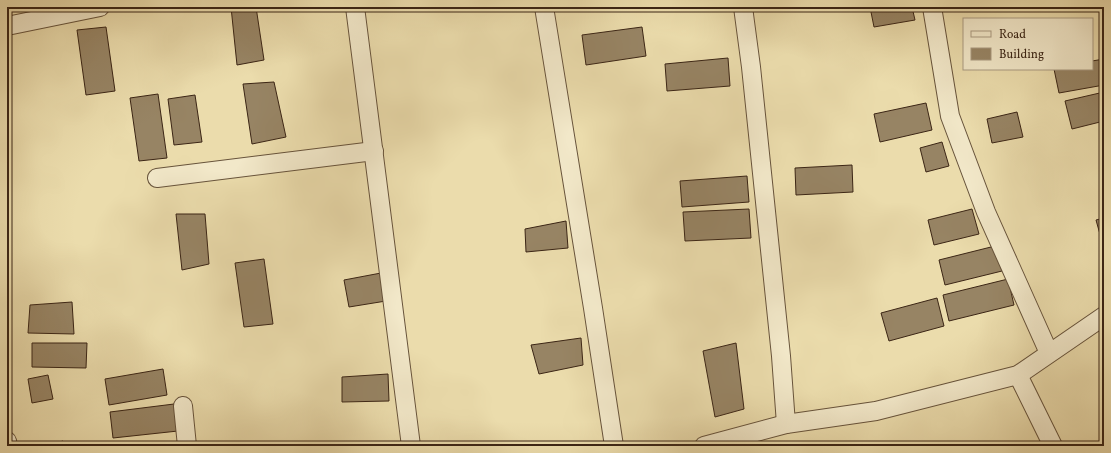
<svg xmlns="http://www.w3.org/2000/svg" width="1111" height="453" viewBox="0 0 1111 453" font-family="Vollkorn,serif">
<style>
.building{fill:#978464;stroke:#3b2515}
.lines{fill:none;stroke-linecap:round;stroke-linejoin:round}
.street-casing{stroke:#67533b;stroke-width:20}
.street{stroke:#f2e8c9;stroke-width:18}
</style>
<rect width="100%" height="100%" fill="#ebdcac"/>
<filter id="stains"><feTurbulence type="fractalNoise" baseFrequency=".005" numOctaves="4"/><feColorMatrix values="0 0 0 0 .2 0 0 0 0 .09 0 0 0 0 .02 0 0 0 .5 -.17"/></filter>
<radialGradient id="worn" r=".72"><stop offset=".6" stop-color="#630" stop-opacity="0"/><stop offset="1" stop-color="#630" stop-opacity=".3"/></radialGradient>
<g class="building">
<polygon points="231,7 256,7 264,60 237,65"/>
<polygon points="870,7 912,7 915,20 874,27"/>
<polygon points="106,27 115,91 86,95 77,30"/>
<polygon points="642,27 646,56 586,65 582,35"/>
<polygon points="728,58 730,86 667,91 665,64"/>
<polygon points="1104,59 1104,85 1059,93 1054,69 1092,69 1092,61"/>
<polygon points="274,82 286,137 252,144 243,84"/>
<polygon points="1104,92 1104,121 1072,129 1065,101"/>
<polygon points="158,94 167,158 139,161 130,98"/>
<polygon points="195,95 202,142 174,145 168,99"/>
<polygon points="926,103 932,130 880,142 874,114"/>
<polygon points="1017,112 1023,137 992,143 987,119"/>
<polygon points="942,142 949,166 926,172 920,148"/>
<polygon points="852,165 853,192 796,195 795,168"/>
<polygon points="747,176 749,202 682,207 680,181"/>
<polygon points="749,209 751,238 685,241 683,212"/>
<polygon points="972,209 979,234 934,245 928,220"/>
<polygon points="176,214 205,214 209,264 182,270"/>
<polygon points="1104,218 1104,244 1103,245 1096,220"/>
<polygon points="566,221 568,248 526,252 525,229"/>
<polygon points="995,246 1002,271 945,285 939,260"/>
<polygon points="264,259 273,324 244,327 235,263"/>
<polygon points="381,273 386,301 349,307 344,280"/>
<polygon points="1008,279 1014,305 949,321 943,295"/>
<polygon points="937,298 944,326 889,341 881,313"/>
<polygon points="72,302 74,334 28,333 30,305"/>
<polygon points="581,338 583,365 539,374 531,345"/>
<polygon points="32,343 87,343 86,368 32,367"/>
<polygon points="736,343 744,409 715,417 703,351"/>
<polygon points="163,369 167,395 109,405 105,379"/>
<polygon points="388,374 389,401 342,402 342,377"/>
<polygon points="48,375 53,399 32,403 28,379"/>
<polygon points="174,404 178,431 113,438 110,412"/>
<polygon points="63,441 64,446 45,446"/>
<polygon points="133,442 134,446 112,446"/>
</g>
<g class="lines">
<defs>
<g id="street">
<polyline points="355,7 411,446"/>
<polyline points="544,7 593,308 614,446"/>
<polyline points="743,7 751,67 781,356 786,424"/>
<polyline points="932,7 950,116 986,212 1049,353"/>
<polyline points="7,26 100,7"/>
<polyline points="157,178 374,151"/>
<polyline points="1018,375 1053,446"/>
<polyline points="183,406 187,446"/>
<polyline points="7,441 8,446"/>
<polyline points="704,446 786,424 876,411 1018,375 1104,316"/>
</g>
</defs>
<use href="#street" class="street-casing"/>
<use href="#street" class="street"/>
</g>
<rect width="1111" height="453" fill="none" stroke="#ebdcac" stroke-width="24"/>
<rect x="8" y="8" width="1095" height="437" fill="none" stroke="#3b2515" stroke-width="2"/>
<rect x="12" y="12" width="1087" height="429" fill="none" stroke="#3b2515"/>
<rect x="963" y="18" width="130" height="52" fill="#f2e8c9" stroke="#a99a81"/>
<rect x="971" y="31" width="20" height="6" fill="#f2e8c9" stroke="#a99a81"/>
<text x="999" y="38" font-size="12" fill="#3b2515">Road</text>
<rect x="971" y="48" width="20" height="12" fill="#978464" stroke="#a99a81"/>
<text x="999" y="58" font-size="12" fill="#3b2515">Building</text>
<rect width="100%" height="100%" filter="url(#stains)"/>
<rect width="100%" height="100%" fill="url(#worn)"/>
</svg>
